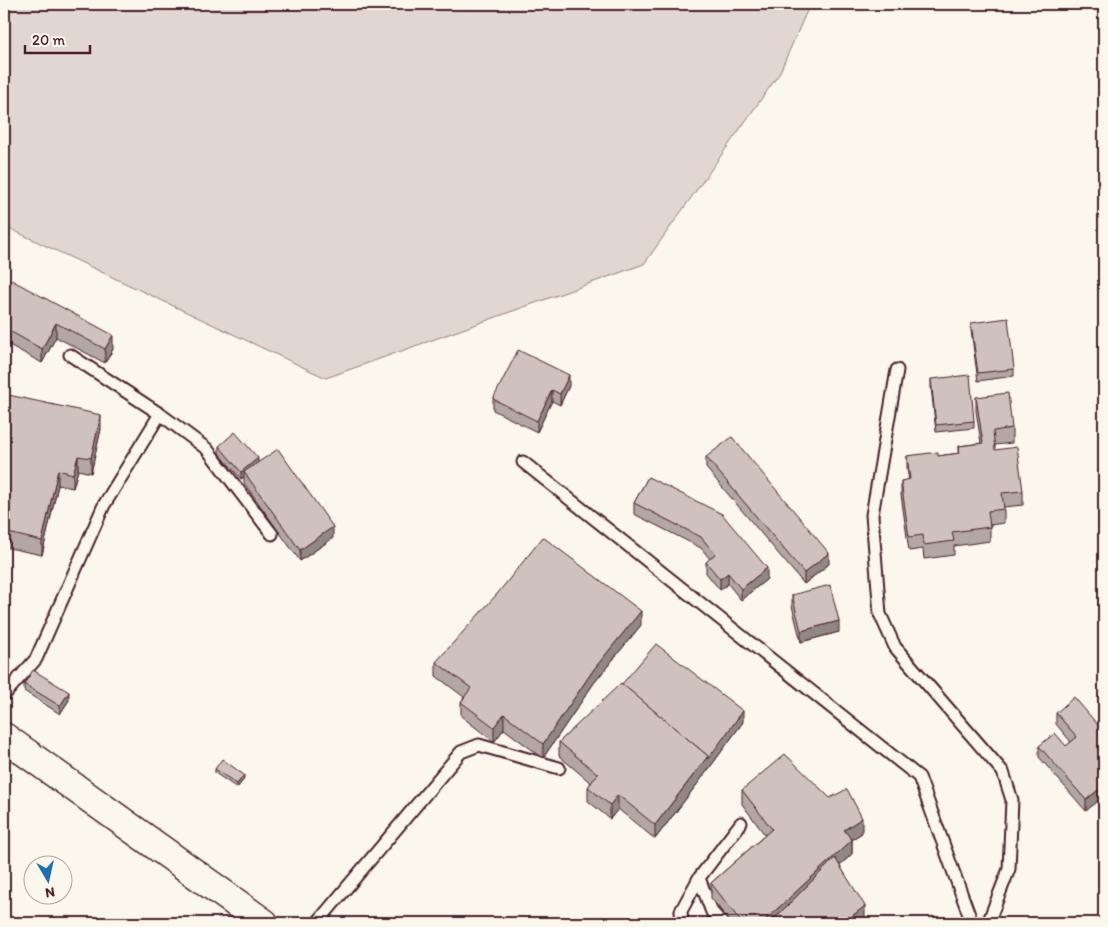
<svg xmlns="http://www.w3.org/2000/svg" width="1108" height="927" viewBox="0 0 1108 927" font-family="Itim,sans-serif">
<style>
.green{fill:#e2d7d0;stroke:#967b7e}
.lines{fill:none;stroke-linecap:round;stroke-linejoin:round}
.lane-casing{stroke:#4a1f2b;stroke-width:15}
.primary-casing{stroke:#4a1f2b;stroke-width:31}
.lane{stroke:#fbf7ec;stroke-width:11}
.primary{stroke:#fbf7ec;stroke-width:28}
.wall{fill:#b2a7a2;stroke:#4a1f2b}
.shaded-wall{fill:#918884;stroke:#4a1f2b}
.building{fill:#cfc2bc;stroke:#4a1f2b}
</style>
<rect width="100%" height="100%" fill="#fbf7ec"/>
<filter id="ink" filterUnits="userSpaceOnUse"><feTurbulence type="fractalNoise" baseFrequency=".02" numOctaves="2"/><feDisplacementMap in="SourceGraphic" scale="10" xChannelSelector="R" yChannelSelector="G"/><feConvolveMatrix kernelMatrix="1 2 1 2 8 2 1 2 1" color-interpolation-filters="sRGB"/></filter>
<g filter="url(#ink)">
<polygon class="green" points="4,4 810,4 779,74 644,264 326,378 4,226"/>
<g class="lines">
<defs>
<g id="lane">
<polyline points="70,355 160,414 207,449 272,534"/>
<polyline points="897,370 872,515 880,614 895,647 1003,772 1012,800 1009,869 988,923"/>
<polyline points="523,462 919,777 972,923"/>
<polyline points="4,695 36,659 104,505 160,414"/>
<polyline points="317,923 461,752 479,745 559,768"/>
<polyline points="682,923 681,911 699,878"/>
<polyline points="722,923 712,912 699,878 741,823"/>
</g>
<polyline id="primary" points="4,737 264,923"/>
</defs>
<use href="#lane" class="lane-casing"/>
<use href="#primary" class="primary-casing"/>
<use href="#lane" class="lane"/>
<use href="#primary" class="primary"/>
</g>
<g class="wall">
<polygon points="4,276 113,349 105,363 56,337 42,363 4,342"/>
<polygon points="971,323 1014,369 1014,376 978,381 971,330"/>
<polygon points="931,379 974,421 974,428 936,432 931,387"/>
<polygon points="569,386 560,405 552,401 537,432 493,410 493,399"/>
<polygon points="4,394 101,429 91,473 78,470 73,488 58,485 42,555 4,547"/>
<polygon points="976,397 1012,428 1012,443 995,445 995,450 1023,491 1023,505 1004,507 1004,523 990,525 990,541 954,546 954,555 924,559 923,549 909,551 901,495 901,481 909,480 907,470 907,456 938,456 959,453 959,446 981,443 976,411"/>
<polygon points="219,446 258,463 333,538 300,561 244,483 244,477 241,479 219,453"/>
<polygon points="706,457 829,564 804,584 706,468"/>
<polygon points="648,477 767,579 741,600 728,584 720,590 706,573 706,562 710,559 701,548 634,514 634,503"/>
<polygon points="792,595 839,632 801,642 792,606"/>
<polygon points="641,625 594,683 543,758 504,729 494,742 461,716 461,702 464,697 436,676 436,662"/>
<polygon points="24,684 69,700 60,714 24,691"/>
<polygon points="622,684 743,722 708,770 655,839 618,809 610,819 588,801 588,787 591,783 559,756 559,742"/>
<polygon points="1056,713 1104,732 1086,811 1039,757 1039,746 1066,746 1071,742 1056,724"/>
<polygon points="215,769 244,779 237,788 215,773"/>
<polygon points="742,790 862,833 852,839 852,854 840,865 865,917 857,923 731,923 711,898 711,883 765,835 742,804"/>
</g>
<g class="shaded-wall">
<polygon points="56,323 56,337 42,363 42,349"/>
<polygon points="113,335 113,349 105,363 105,349"/>
<polygon points="569,375 569,386 560,405 560,394"/>
<polygon points="552,390 552,401 537,432 537,421"/>
<polygon points="101,415 101,429 91,473 91,458"/>
<polygon points="78,456 78,470 73,488 73,474"/>
<polygon points="258,458 258,465 244,472 244,477 241,479 241,472"/>
<polygon points="58,470 58,485 42,555 42,541"/>
<polygon points="333,527 333,538 300,561 300,550"/>
<polygon points="829,553 829,564 804,584 804,573"/>
<polygon points="767,568 767,579 741,600 741,589"/>
<polygon points="728,573 728,584 720,590 720,579"/>
<polygon points="641,611 641,625 594,683 543,758 543,744 594,669"/>
<polygon points="839,621 839,632 801,642 801,631"/>
<polygon points="69,692 69,700 60,714 60,706"/>
<polygon points="743,711 743,722 708,770 655,839 655,825"/>
<polygon points="504,714 504,729 494,742 494,727"/>
<polygon points="244,775 244,779 237,788 237,784"/>
<polygon points="1104,785 1104,796 1086,811 1086,800"/>
<polygon points="618,795 618,809 610,819 610,805"/>
<polygon points="862,818 862,833 844,844 844,830"/>
<polygon points="852,840 852,854 777,923 762,923"/>
<polygon points="865,906 865,917 857,923 843,923"/>
</g>
<g class="building">
<polygon points="4,276 113,335 105,349 56,323 42,349 4,328"/>
<polygon points="1008,318 1014,369 978,373 971,323"/>
<polygon points="518,350 569,375 560,394 552,390 537,421 493,399"/>
<polygon points="970,375 974,421 936,425 931,379"/>
<polygon points="1008,393 1012,428 993,431 995,450 1017,447 1023,491 1002,493 1004,509 988,511 990,527 952,532 954,541 924,545 923,535 909,537 901,481 910,479 907,456 938,452 938,456 960,453 959,446 983,443 976,397"/>
<polygon points="4,394 101,415 91,458 78,456 73,474 58,470 42,541 4,532"/>
<polygon points="235,432 258,458 241,472 219,446"/>
<polygon points="732,437 829,553 804,573 706,457"/>
<polygon points="278,449 333,527 300,550 244,472"/>
<polygon points="648,477 722,514 767,568 741,589 728,573 720,579 706,562 715,554 701,537 634,503"/>
<polygon points="543,537 641,611 594,669 543,744 504,714 494,727 461,702 471,688 436,662 498,593"/>
<polygon points="830,585 839,621 801,631 792,595"/>
<polygon points="656,644 743,711 708,759 708,756 622,684"/>
<polygon points="33,670 69,692 60,706 24,684"/>
<polygon points="621,683 708,756 655,825 618,795 610,805 588,787 598,774 559,742"/>
<polygon points="1074,697 1104,732 1104,785 1086,800 1039,746 1055,733 1066,746 1077,737 1056,713"/>
<polygon points="785,754 830,798 847,789 862,818 844,830 852,840 762,923 742,923 711,883 772,829 742,790"/>
<polygon points="222,759 244,775 237,784 215,769"/>
<polygon points="835,858 865,906 843,923 770,923"/>
</g>
</g>
<rect width="1108" height="927" fill="none" stroke="#fbf7ec" stroke-width="20"/>
<rect x="10" y="10" width="1088" height="907" fill="none" stroke="#4a1f2b" stroke-width="2" filter="url(#ink)"/>
<g transform="translate(48 880) rotate(171)"><circle r="24" fill="#fbf7ec" stroke="#b4a19f"/>
<path d="M0-4L9 19L0 12L-9 19Z" fill="#1f6fb2"/>
<text y="-8" font-size="14" font-weight="bold" text-anchor="middle" fill="#4a1f2b">N</text>
</g>
<path d="M25 45v8h65v-8" fill="none" stroke="#4a1f2b" stroke-width="2.5"/>
<text x="32" y="45" font-size="15" fill="#4a1f2b" stroke="#fbf7ec" stroke-width="4" paint-order="stroke">20 m</text>
</svg>
